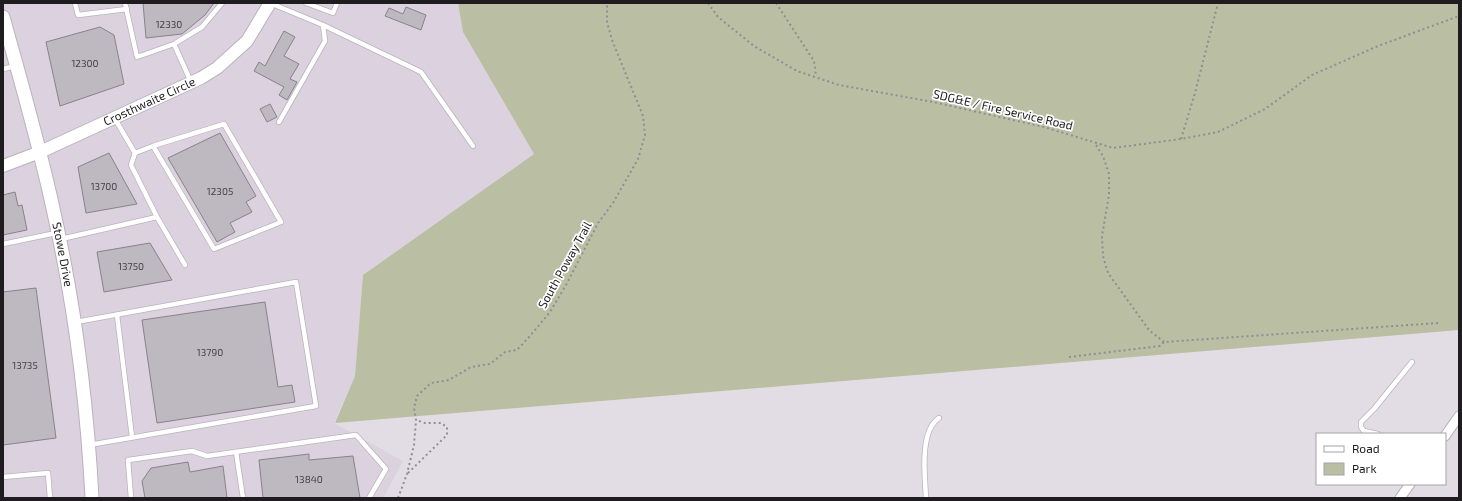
<svg xmlns="http://www.w3.org/2000/svg" width="1462" height="501" viewBox="0 0 1462 501" font-family="'Exo 2',sans-serif">
<style>
.built{fill:#dcd1df}
.green{fill:#babfa3}
.building{fill:#beb8c0;stroke:#88838a}
.lines{fill:none;stroke-linecap:round;stroke-linejoin:round}
.service-casing{stroke:#b9b3bb;stroke-width:6}
.minor-casing{stroke:#b9b3bb;stroke-width:11}
.tertiary-casing{stroke:#b9b3bb;stroke-width:14}
.secondary-casing{stroke:#b9b3bb;stroke-width:15}
.path{stroke:#908d92;stroke-width:2;stroke-dasharray:2 3;stroke-linecap:butt}
.service{stroke:#fff;stroke-width:4.5}
.minor{stroke:#fff;stroke-width:9}
.tertiary{stroke:#fff;stroke-width:12}
.secondary{stroke:#fff;stroke-width:13}
.labels{text-anchor:middle;stroke-width:3.5;stroke-linejoin:round;paint-order:stroke}
.number-label{font-size:10px;fill:#464347}
.street-label{font-size:12px;fill:#1e1c1f;stroke:#fff}
</style>
<rect width="100%" height="100%" fill="#e2dde4"/>
<polygon class="built" points="3,3 458,3 463,32 534,154 363,275 355,376 334,423 403,461 383,498 3,498"/>
<polygon class="green" points="458,3 1459,3 1459,330 335,423 355,376 363,275 534,154 463,32"/>
<g class="building">
<polygon points="143,3 214,3 205,15 182,34 146,38"/>
<polygon points="406,7 426,15 421,30 385,16 389,8 403,14"/>
<polygon points="100,27 114,35 124,84 60,106 46,42"/>
<polygon points="284,31 295,37 284,56 299,64 290,79 297,82 287,100 279,95 284,87 254,71 259,62 265,66"/>
<polygon points="270,104 277,117 267,122 260,109"/>
<polygon points="220,133 256,196 246,202 252,212 230,223 235,232 217,242 168,158"/>
<polygon points="109,153 137,204 86,213 78,167"/>
<polygon points="15,192 18,206 22,205 27,230 3,235 3,195"/>
<polygon points="150,243 172,280 104,292 97,252"/>
<polygon points="36,288 56,438 3,445 3,292"/>
<polygon points="265,302 278,387 292,385 295,402 157,423 142,320"/>
<polygon points="309,454 309,460 353,456 360,498 263,498 259,460"/>
<polygon points="188,462 190,472 223,466 227,498 145,498 142,481 151,468"/>
</g>
<g class="lines">
<defs>
<g id="service">
<polyline points="75,3 78,15 127,9"/>
<polyline points="125,3 137,57 174,44"/>
<polyline points="270,3 323,25 325,41 279,122"/>
<polyline points="306,3 333,13 337,3"/>
<polyline points="323,25 421,72 473,146"/>
<polyline points="3,69 15,66"/>
<polyline points="191,82 174,44 202,27 222,3"/>
<polyline points="115,119 135,153 153,146 224,124 281,222 214,249 153,146"/>
<polyline points="135,153 131,165 157,217"/>
<polyline points="61,239 157,217 185,265"/>
<polyline points="3,244 56,233"/>
<polyline points="117,315 132,437"/>
<polyline points="76,322 296,282 316,406 89,445"/>
<polyline points="1378,434 1364,431 1361,427 1361,422 1374,409 1412,362"/>
<polyline points="236,452 243,498"/>
<polyline points="3,477 48,473 50,498"/>
<polyline points="131,498 128,460 192,451 207,456 356,435 386,469 369,498"/>
<path d="M926,498C925,477 919,431 939,418"/>
</g>
<g id="minor">
<polyline points="1445,436 1459,416"/>
<polyline points="1400,498 1410,484"/>
</g>
<g id="tertiary">
<path id="s1" d="M3,166L40,152L201,78L217,68L247,41L270,3"/>
</g>
<g id="secondary">
<path id="s2" d="M3,17C21,82 40,147 54,213C75,307 87,402 92,498"/>
</g>
</defs>
<use href="#service" class="service-casing"/>
<use href="#minor" class="minor-casing"/>
<use href="#tertiary" class="tertiary-casing"/>
<use href="#secondary" class="secondary-casing"/>
<g class="path">
<polyline points="708,3 718,17 754,46 797,71 839,85 933,102 1044,127 1113,148 1181,139 1218,132 1265,109 1312,75 1378,46 1459,16"/>
<polyline points="776,3 814,61 816,76"/>
<polyline points="1181,139 1195,93 1218,3"/>
<polyline points="1096,145 1103,156 1109,174 1109,195 1102,236 1103,256 1108,273 1149,330 1164,342"/>
<polyline points="1069,357 1160,346 1164,342 1438,323"/>
<polyline points="408,473 447,435 447,427 441,423 425,423 416,420"/>
<polyline points="398,498 407,474 414,445 416,420 414,408 417,396 431,383 449,380 471,367 490,364 505,352 517,350 530,336 550,312 566,285 598,223 613,203 638,159 645,135 643,116 612,40 607,22 607,3"/>
</g>
<use href="#service" class="service"/>
<use href="#minor" class="minor"/>
<use href="#tertiary" class="tertiary"/>
<use href="#secondary" class="secondary"/>
</g>
<g class="labels">
<g class="number-label">
<text x="169" y="28">12330</text>
<text x="85" y="67">12300</text>
<text x="104" y="190">13700</text>
<text x="220" y="195">12305</text>
<text x="131" y="270">13750</text>
<text x="210" y="356">13790</text>
<text x="25" y="369">13735</text>
<text x="309" y="483">13840</text>
</g>
<g class="street-label">
<text dy="4" stroke="none"><textPath href="#s1" startOffset="160">Crosthwaite Circle</textPath></text>
<text transform="translate(1003 110) rotate(13)" y="4">SDG&amp;E / Fire Service Road</text>
<text dy="4" stroke="none"><textPath href="#s2" startOffset="245">Stowe Drive</textPath></text>
<text transform="translate(565 265) rotate(-61)" y="4">South Poway Trail</text>
</g>
</g>
<rect width="1462" height="501" fill="none" stroke="#1e1c1f" stroke-width="8"/>
<rect x="1316" y="433" width="130" height="52" fill="#ffffff" stroke="#a5a4a5"/>
<rect x="1324" y="446" width="20" height="6" fill="#ffffff" stroke="#a5a4a5"/>
<text x="1352" y="453" font-size="12" fill="#1e1c1f">Road</text>
<rect x="1324" y="463" width="20" height="12" fill="#babfa3" stroke="#a5a4a5"/>
<text x="1352" y="473" font-size="12" fill="#1e1c1f">Park</text>
</svg>
